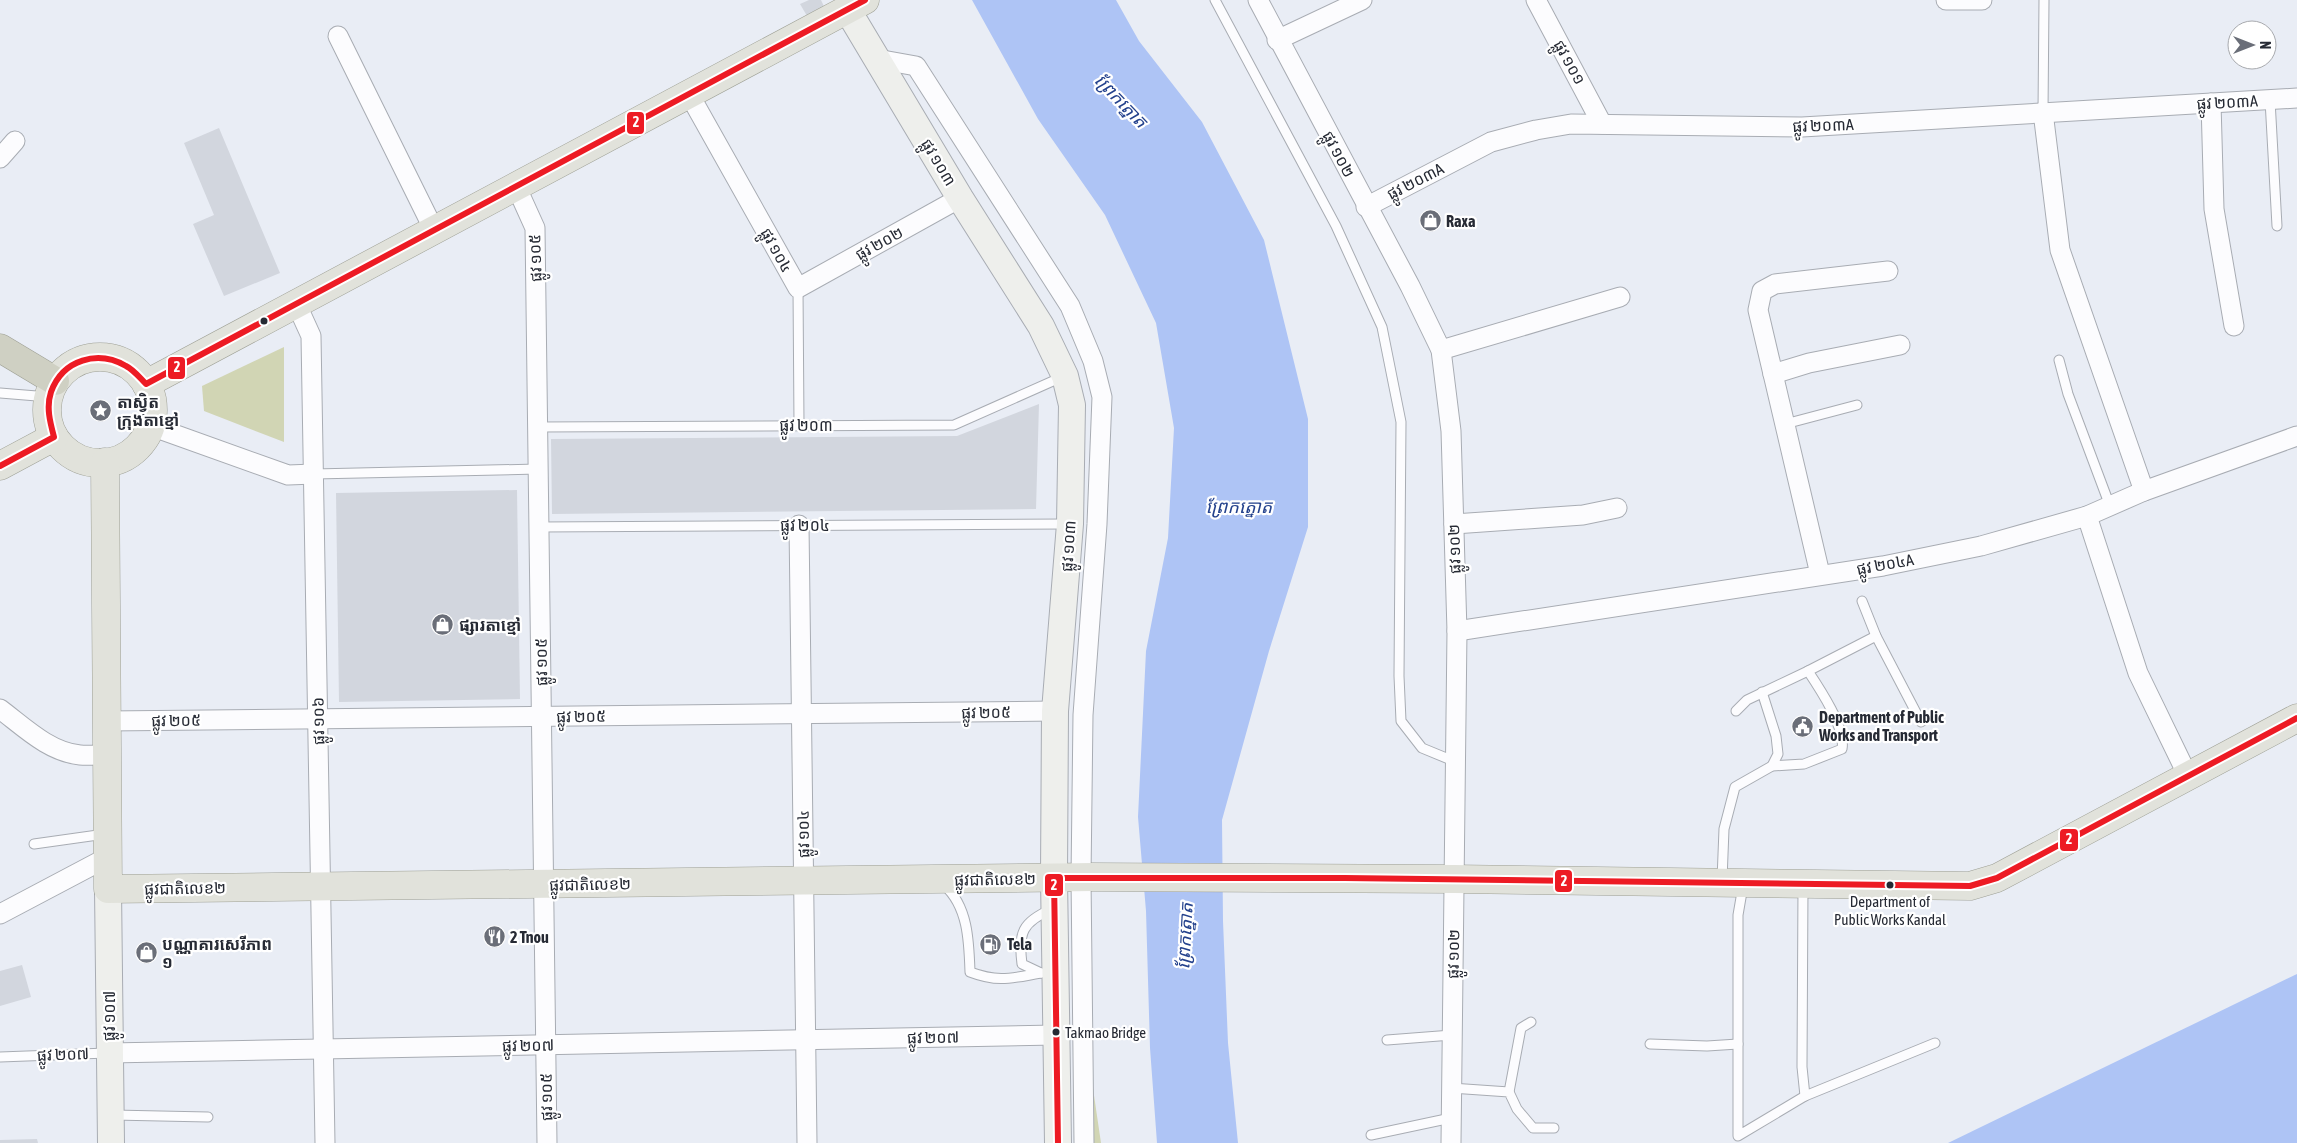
<svg xmlns="http://www.w3.org/2000/svg" width="2297" height="1143" viewBox="0 0 2297 1143" font-family="'Asap Condensed','Noto Sans Khmer',sans-serif">
<style>
.green{fill:#d1d5b4}
.water{fill:#aec4f5}
.building{fill:#d2d6de}
.lines{fill:none;stroke-linecap:round;stroke-linejoin:round}
.lane-casing{stroke:#a8acb3;stroke-width:11}
.street-casing{stroke:#a8acb3;stroke-width:21}
.secondary-casing{stroke:#a8acb3;stroke-width:28}
.primary-casing{stroke:#9ea095;stroke-width:29}
.highway-casing{stroke:#9ea095;stroke-width:29}
.lane{stroke:#fcfcfe;stroke-width:9}
.street{stroke:#fcfcfe;stroke-width:19}
.secondary{stroke:#eeefec;stroke-width:26}
.primary{stroke:#e1e2db;stroke-width:28}
.highway{stroke:#cfd0c3;stroke-width:28}
.bus-1-casing{stroke:#fff;stroke-width:10}
.bus-1{stroke:#ed1b24;stroke-width:6}
.bus-dot{fill:#262a34;stroke:#fff;stroke-width:2}
.labels{text-anchor:middle;stroke-width:4.5;stroke-linejoin:round;paint-order:stroke}
.bus-label{font-size:15px;fill:#262a34;stroke:#fff}
.street-label{font-size:16px;fill:#262a34;stroke:#fff}
.poi-label{font-size:16px;font-weight:bold;fill:#262a34;stroke:#fff;text-anchor:start}
.water-label{font-size:18px;font-style:italic;fill:#24428d;stroke:#fff}
.line-badge{stroke:#fff;stroke-width:2}
.badge-label{font-size:14px;text-anchor:middle;font-weight:bold;fill:#fff}
</style>
<rect width="100%" height="100%" fill="#e9edf5"/>
<g class="green">
<polygon points="284,347 284,442 204,411 202,386"/>
<polygon points="1091,1075 1101,1143 1092,1143"/>
</g>
<g class="water">
<polygon points="972,0 1116,0 1139,41 1202,122 1264,240 1308,419 1308,527 1269,651 1222,820 1223,921 1228,1043 1238,1143 1157,1143 1150,1048 1146,911 1138,817 1146,651 1168,538 1174,428 1156,323 1105,215 1038,119"/>
<polygon points="2297,974 2297,1143 1948,1143"/>
</g>
<g class="building">
<polygon points="809,0 821,0 827,13 810,21 800,4"/>
<polygon points="219,128 280,273 224,296 193,224 214,215 184,143"/>
<polygon points="1039,404 1036,509 552,514 551,439 957,436"/>
<polygon points="517,490 520,699 339,702 336,493"/>
<polygon points="22,965 31,997 0,1006 0,971"/>
<polygon points="37,1139 38,1143 0,1143 0,1140"/>
</g>
<g class="lines">
<defs>
<g id="lane">
<polyline points="1215,0 1336,226 1382,327 1401,422 1399,676 1401,721 1422,748 1456,762"/>
<polyline points="2270,100 2277,226"/>
<polyline points="2043,112 2044,0"/>
<polyline points="798,288 799,425"/>
<polyline points="2059,360 2068,394 2110,506"/>
<polyline points="0,393 49,397"/>
<polyline points="1785,424 1857,405"/>
<polyline points="538,427 954,425 1062,377"/>
<polyline points="314,474 538,469"/>
<polyline points="539,527 1067,524"/>
<polyline points="1862,601 1876,636 1921,722"/>
<polyline points="1808,671 1876,636"/>
<polyline points="1762,692 1776,736 1778,754 1772,766"/>
<polyline points="34,844 105,834"/>
<path d="M1722,880L1724,829L1735,787L1772,766L1804,764L1842,749C1846,728 1820,689 1808,671L1747,700L1736,711"/>
<path d="M944,885C968,906 969,941 970,972C999,983 1012,978 1041,973"/>
<polyline points="1743,886 1738,915 1738,1136 1805,1096 1935,1043"/>
<polyline points="1803,887 1802,1067 1805,1096"/>
<path d="M1041,973L1022,964C1018,933 1022,922 1052,909"/>
<polyline points="1387,1040 1452,1035"/>
<polyline points="1650,1044 1707,1046 1738,1044"/>
<polyline points="0,1057 107,1053"/>
<polyline points="1451,1088 1509,1092 1517,1109 1533,1128 1554,1128"/>
<polyline points="1509,1092 1521,1028 1531,1022"/>
<polyline points="113,1115 208,1117"/>
<polyline points="1371,1135 1451,1118"/>
</g>
<g id="street">
<polyline points="1258,0 1410,286 1441,350 1451,431 1457,631 1451,1143"/>
<polyline points="1536,0 1602,124"/>
<polyline points="1946,0 1982,0"/>
<polyline points="338,36 434,230"/>
<polyline points="1277,40 1362,0"/>
<polyline points="877,59 916,66 1070,306 1093,361 1102,397 1097,524 1083,715 1081,878 1084,1143"/>
<polyline points="689,94 798,288 960,198"/>
<polyline points="2211,103 2214,209 2234,326"/>
<polyline points="2043,112 2060,250 2144,491"/>
<polyline points="0,158 15,141"/>
<polyline points="516,186 535,228 547,1143"/>
<polyline points="1366,207 1491,142 1536,130 1571,124 1802,127 2297,98"/>
<polyline points="296,303 311,336 325,1143"/>
<polyline points="1441,350 1620,297"/>
<polyline points="1773,374 1809,363 1900,345"/>
<polyline points="151,426 288,475 314,474"/>
<polyline points="2087,516 2138,673 2188,776"/>
<polyline points="1454,524 1583,515 1617,508"/>
<polyline points="799,525 807,1143"/>
<polyline points="1820,574 1758,310 1762,291 1775,284 1888,271"/>
<polyline points="1457,631 1883,566 1981,546 2087,516 2144,491 2297,436"/>
<path d="M0,709C24,727 49,752 80,755C89,756 98,755 107,754"/>
<polyline points="107,721 1055,711"/>
<polyline points="0,914 108,857"/>
<polyline points="109,1053 1056,1035"/>
</g>
<g id="secondary">
<polyline points="847,9 960,198 1041,326 1065,376 1072,405 1070,524 1055,711 1054,878 1058,1143"/>
<polyline points="108,889 111,1143"/>
</g>
<g id="primary">
<circle cx="100" cy="410" r="53"/>
<polyline points="146,384 865,0"/>
<polyline points="105,462 108,889 1093,877 1454,879 1970,886 1997,878 2297,718"/>
<polyline points="0,466 54,437"/>
</g>
<polyline id="highway" points="0,348 55,381"/>
</defs>
<use href="#lane" class="lane-casing"/>
<use href="#street" class="street-casing"/>
<use href="#secondary" class="secondary-casing"/>
<use href="#primary" class="primary-casing"/>
<use href="#highway" class="highway-casing"/>
<use href="#lane" class="lane"/>
<use href="#street" class="street"/>
<use href="#secondary" class="secondary"/>
<use href="#primary" class="primary"/>
<use href="#highway" class="highway"/>
<defs>
<g id="bus-1">
<path d="M0,466L54,437C50,422 46,407 51,392C63,359 98,350 126,366C134,370 140,378 146,384L865,0"/>
<polyline points="1058,1143 1054,878 1345,878 1970,886 1997,878 2297,718"/>
</g>
</defs>
<use href="#bus-1" class="bus-1-casing"/>
<use href="#bus-1" class="bus-1"/>
</g>
<defs>
<symbol id="shop-disc" viewBox="-11 -11 22 22"><circle r="9.5" fill="#6a6e78" stroke="#fff"/><path d="M-5-2.5h2.3a2.7 3.5 0 0 1 5.4 0H5L5.5 6h-11ZM-1.5-2.5h3a1.5 2.3 0 0 0-3 0Z" fill="#fff"/></symbol>
<symbol id="sight-disc" viewBox="-11 -11 22 22"><circle r="9.5" fill="#6a6e78" stroke="#fff"/><path d="M0-6L1.8-2.2L6-1.7L2.9 1.2L3.7 5.4L0 3.3L-3.7 5.4L-2.9 1.2L-6-1.7L-1.8-2.2Z" fill="#fff"/></symbol>
<symbol id="civic-disc" viewBox="-11 -11 22 22"><circle r="9.5" fill="#6a6e78" stroke="#fff"/><path d="M-.6-6.5H3V-4.5H.6V-3L4-1V1h2V6H-6V1h2V-1L-.6-3ZM-1.2 2.5V6h2.4V2.5Z" fill="#fff"/></symbol>
<symbol id="restaurant-disc" viewBox="-11 -11 22 22"><circle r="9.5" fill="#6a6e78" stroke="#fff"/><path d="M-5-6h1v4h1v-4h1v4h1v-4h1v5L-1.5 .5V6h-2V.5L-5-1ZM5-6V6H3V1.5H1.5Q1.5-4 5-6Z" fill="#fff"/></symbol>
<symbol id="fuel-disc" viewBox="-11 -11 22 22"><circle r="9.5" fill="#6a6e78" stroke="#fff"/><path d="M-5.5-6h7V0h2V4h1.3V-2.5L3-4.5l.8-.8L6-3V5H2.5V1h-1V6h-7ZM-4.2-4.7v3.2H.2V-4.7Z" fill="#fff"/></symbol>
</defs>
<g fill-rule="evenodd">
<use href="#shop-disc" x="1418" y="208" width="25" height="25"/>
<use href="#sight-disc" x="88" y="398" width="25" height="25"/>
<use href="#shop-disc" x="430" y="612" width="25" height="25"/>
<use href="#civic-disc" x="1790" y="714" width="25" height="25"/>
<use href="#restaurant-disc" x="482" y="924" width="25" height="25"/>
<use href="#fuel-disc" x="978" y="932" width="25" height="25"/>
<use href="#shop-disc" x="134" y="940" width="25" height="25"/>
</g>
<g class="bus-dot">
<circle cx="264" cy="321" r="4.5"/>
<circle cx="1890" cy="885" r="4.5"/>
<circle cx="1056" cy="1032" r="4.5"/>
</g>
<g class="labels">
<g class="bus-label">
<text x="1890" y="907">Department of<tspan x="1890" dy="18">Public Works Kandal</tspan></text>
<text x="1065" y="1038" text-anchor="start">Takmao Bridge</text>
</g>
<g class="street-label">
<text transform="translate(1570 62) rotate(61)" y="6">ផ្លូវ ១០១</text>
<text transform="translate(2227 102) rotate(-3)" y="6">ផ្លូវ ២០៣A</text>
<text transform="translate(1823 125) rotate(-2)" y="6">ផ្លូវ ២០៣A</text>
<text transform="translate(1339 154) rotate(62)" y="6">ផ្លូវ ១០២</text>
<text transform="translate(939 162) rotate(59)" y="6">ផ្លូវ ១០៣</text>
<text transform="translate(1415 181) rotate(-27)" y="6">ផ្លូវ ២០៣A</text>
<text transform="translate(879 243) rotate(-29)" y="6">ផ្លូវ ២០២</text>
<text transform="translate(777 250) rotate(61)" y="6">ផ្លូវ ១០៤</text>
<text transform="translate(535 258) rotate(-92)" y="6">ផ្លូវ ១០៥</text>
<text x="806" y="431">ផ្លូវ ២០៣</text>
<text x="805" y="531">ផ្លូវ ២០៤</text>
<text transform="translate(1068 546) rotate(-86)" y="6">ផ្លូវ ១០៣</text>
<text transform="translate(1454 549) rotate(-92)" y="6">ផ្លូវ ១០២</text>
<text transform="translate(1885 564) rotate(-10)" y="6">ផ្លូវ ២០៤A</text>
<text transform="translate(541 662) rotate(-91)" y="6">ផ្លូវ ១០៥</text>
<text transform="translate(986 712) rotate(-1)" y="6">ផ្លូវ ២០៥</text>
<text transform="translate(581 716) rotate(-1)" y="6">ផ្លូវ ២០៥</text>
<text transform="translate(176 720) rotate(-1)" y="6">ផ្លូវ ២០៥</text>
<text transform="translate(318 721) rotate(-91)" y="6">ផ្លូវ ១០៦</text>
<text transform="translate(803 834) rotate(-91)" y="6">ផ្លូវ ១០៤</text>
<text transform="translate(995 879) rotate(-1)" y="6">ផ្លូវជាតិលេខ២</text>
<text transform="translate(590 884) rotate(-1)" y="6">ផ្លូវជាតិលេខ២</text>
<text transform="translate(185 888) rotate(-1)" y="6">ផ្លូវជាតិលេខ២</text>
<text transform="translate(1453 954) rotate(-89)" y="6">ផ្លូវ ១០២</text>
<text transform="translate(109 1016) rotate(-90)" y="6">ផ្លូវ ១០៧</text>
<text transform="translate(933 1037) rotate(-1)" y="6">ផ្លូវ ២០៧</text>
<text transform="translate(528 1045) rotate(-1)" y="6">ផ្លូវ ២០៧</text>
<text transform="translate(63 1054) rotate(-2)" y="6">ផ្លូវ ២០៧</text>
<text transform="translate(546 1097) rotate(-91)" y="6">ផ្លូវ ១០៥</text>
</g>
<g class="poi-label">
<text x="1446" y="227">Raxa</text>
<text x="117" y="408">តាស្វុិត<tspan x="117" dy="18">ក្រុងតាខ្មៅ</tspan></text>
<text x="459" y="631">ផ្សារតាខ្មៅ</text>
<text x="1819" y="723">Department of Public<tspan x="1819" dy="18">Works and Transport</tspan></text>
<text x="510" y="943">2 Tnou</text>
<text x="162" y="950">បណ្ណាគារសេរីភាព<tspan x="162" dy="18">១</tspan></text>
<text x="1007" y="950">Tela</text>
</g>
<g class="water-label">
<text transform="translate(1121 101) rotate(46)" y="6">ព្រែកត្នោត</text>
<text x="1239" y="513">ព្រែកត្នោត</text>
<text transform="translate(1185 936) rotate(-87)" y="6">ព្រែកត្នោត</text>
</g>
</g>
<g class="line-badge">
<rect x="626" y="111" width="19" height="24" rx="5" fill="#ed1b24"/>
<rect x="167" y="356" width="19" height="24" rx="5" fill="#ed1b24"/>
<rect x="2059" y="828" width="20" height="24" rx="5" fill="#ed1b24"/>
<rect x="1554" y="869" width="19" height="24" rx="5" fill="#ed1b24"/>
<rect x="1044" y="873" width="20" height="24" rx="5" fill="#ed1b24"/>
</g>
<g class="badge-label">
<text x="636" y="127">2</text>
<text x="177" y="372">2</text>
<text x="2069" y="844">2</text>
<text x="1564" y="886">2</text>
<text x="1054" y="890">2</text>
</g>
<g transform="translate(2252 45) rotate(90)"><circle r="24" fill="#ffffff" stroke="#a8aaae"/>
<path d="M0-4L9 19L0 12L-9 19Z" fill="#6a6e78"/>
<text y="-8" font-size="14" font-weight="bold" text-anchor="middle" fill="#262a34">N</text>
</g>
</svg>
